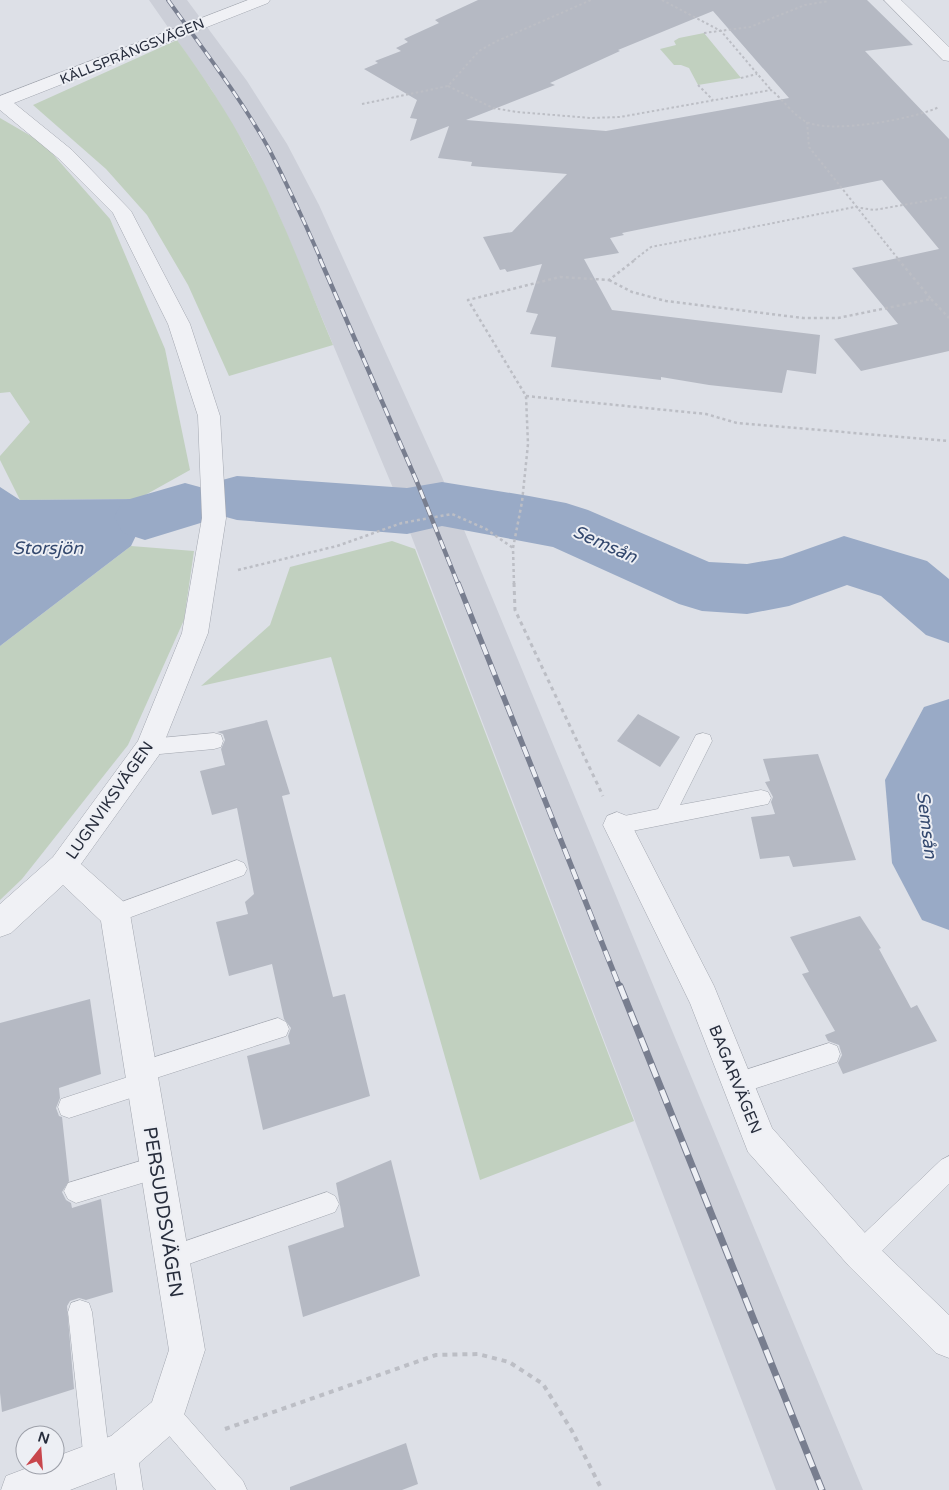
<svg xmlns="http://www.w3.org/2000/svg" width="949" height="1490" viewBox="0 0 949 1490" font-family="'Varela Round',sans-serif">
<style>
.built{fill:#cccfd8}
.green{fill:#c1d0bf}
.water{fill:#99aac6}
.lines{fill:none;stroke-linecap:round;stroke-linejoin:round}
.river{fill:#99aac6;fill-rule:evenodd}
.building{fill:#b5b9c3;fill-rule:evenodd}
.lane-casing{stroke:#a3a7b0;stroke-width:1}
.street-casing{stroke:#a3a7b0;stroke-width:1}
.path-far3{stroke:#bcbec5;stroke-width:2;stroke-dasharray:2.5 2.5;stroke-linecap:butt}
.path-far2{stroke:#bcbec5;stroke-width:2.5;stroke-dasharray:3 3;stroke-linecap:butt}
.path-far1{stroke:#bcbec5;stroke-width:3;stroke-dasharray:4 4;stroke-linecap:butt}
.path{stroke:#bcbec5;stroke-width:4;stroke-dasharray:5 5;stroke-linecap:butt}
.lane{fill:#f0f1f5;fill-rule:evenodd}
.street{fill:#f0f1f5;fill-rule:evenodd}
.rail-far3-casing{stroke:#787e8f;stroke-width:4}
.rail-far2-casing{stroke:#787e8f;stroke-width:4.5}
.rail-far1-casing{stroke:#787e8f;stroke-width:5.5}
.rail-casing{stroke:#787e8f;stroke-width:7}
.rail-far3{stroke:#edeff4;stroke-width:2.5;stroke-dasharray:8;stroke-linecap:butt}
.rail-far2{stroke:#edeff4;stroke-width:3;stroke-dasharray:9;stroke-linecap:butt}
.rail-far1{stroke:#edeff4;stroke-width:4;stroke-dasharray:11;stroke-linecap:butt}
.rail{stroke:#edeff4;stroke-width:5;stroke-dasharray:14;stroke-linecap:butt}
.labels{text-anchor:middle;stroke-width:4;stroke-linejoin:round;paint-order:stroke}
.far-street-label{font-size:14px;fill:#272d3c;stroke:#edeff4}
.street-label{font-size:16px;fill:#272d3c;stroke:#edeff4}
.water-label{font-size:18px;font-style:italic;fill:#33486e;stroke:#edeff4}
.near-street-label{font-size:19px;fill:#272d3c;stroke:#edeff4}
</style>
<rect width="100%" height="100%" fill="#dde0e7"/>
<polygon class="built" points="149,0 187,0 247,81 287,144 319,205 442,477 863,1490 776,1490 393,488 278,213 249,152 211,89"/>
<g class="green">
<polygon points="704,33 741,78 698,85 689,68 681,65 674,65 660,49 676,45 674,41 679,38"/>
<path d="M177,40C203,76 228,113 249,153C282,214 306,281 333,345L229,376L188,285L147,215L106,169L33,105Z"/>
<polygon points="0,118 43,143 110,219 165,349 190,470 138,499 20,500 0,460 0,456 30,422 10,392 0,393"/>
<polygon points="392,541 415,549 634,1121 480,1180 331,657 201,686 270,625 290,567"/>
<polygon points="131,546 194,551 184,620 128,745 22,879 0,900 0,646"/>
</g>
<polygon class="water" points="0,487 20,500 138,499 145,517 131,546 0,646"/>
<g class="lines">
<g class="river">
<polygon points="237,476 407,488 442,482 529,496 566,503 588,510 709,562 747,564 782,558 844,536 927,561 949,579 949,643 926,635 881,596 847,585 789,606 747,614 702,611 679,604 553,547 442,526 407,534 237,520 215,514 213,510 207,521 145,540 123,533 114,517 123,501 185,483 207,489 209,493 215,482"/>
<polygon points="949,699 949,930 922,920 892,863 885,780 924,707"/>
</g>
</g>
<g class="building">
<path d="M478,0H867L913,45L865,51L949,139V351L861,371L834,339L898,324L852,268L939,249L882,180L622,233L624,235L610,238L619,253L584,259L612,310L820,335L816,374L787,370L782,393L709,385L661,377V380L551,367L556,337L530,334L538,314L526,312L542,264L507,272L505,269L500,270L483,237L512,232L567,174L471,166L472,162L438,158L449,126L410,141L417,119L410,118L417,100L364,69L378,63L375,61L401,51L396,48L408,42L404,39L439,23L435,20ZM713,11L789,98L606,131L466,120L555,85L550,83L620,51L618,50Z"/>
<polygon points="638,714 680,737 660,767 617,741"/>
<polygon points="267,720 290,794 282,796 333,997 345,994 370,1096 263,1130 247,1056 290,1044 288,1036 291,1028 284,1019 272,964 229,976 216,922 248,914 245,902 254,894 237,808 212,815 200,771 225,765 221,749 225,740 223,734 217,732"/>
<polygon points="818,754 856,860 793,867 789,856 760,859 751,817 775,814 771,802 773,797 765,782 770,781 763,759"/>
<polygon points="860,916 881,948 879,949 911,1008 917,1005 937,1041 843,1074 838,1063 842,1055 839,1045 828,1041 825,1035 835,1031 802,974 809,972 790,937"/>
<polygon points="90,999 101,1074 59,1088 60,1098 56,1108 59,1116 62,1117 69,1181 62,1192 66,1200 71,1203 72,1208 101,1199 113,1292 86,1300 79,1298 70,1301 67,1306 74,1389 2,1412 0,1393 0,1023"/>
<polygon points="391,1160 420,1276 303,1317 288,1246 344,1227 336,1183"/>
<polygon points="406,1443 418,1484 402,1490 290,1490 290,1487"/>
</g>
<g class="lines">
<defs>
<g id="lane">
<polygon points="214,733 221,735 223,741 221,747 214,749 149,755 142,753 140,747 142,741 149,739"/>
<polygon points="703,733 710,735 712,741 680,805 761,790 768,792 771,798 768,804 617,834 610,831 607,825 610,819 658,809 696,735"/>
<polygon points="237,860 244,863 247,869 244,875 115,923 108,921 105,914 108,907"/>
<polygon points="278,1018 286,1022 289,1029 286,1036 153,1079 154,1083 151,1091 143,1094 69,1118 61,1115 58,1107 61,1099 131,1076 130,1072 133,1064"/>
<polygon points="829,1043 837,1046 840,1054 837,1062 738,1094 730,1091 727,1083 730,1075"/>
<polygon points="157,1156 165,1160 169,1168 165,1176 76,1203 68,1199 64,1191 68,1183"/>
<polygon points="949,1156 949,1184 870,1263 861,1266 852,1263 849,1254 852,1245 941,1160"/>
<polygon points="327,1192 335,1196 339,1204 335,1212 172,1270 163,1267 160,1258 163,1249"/>
<polygon points="80,1300 89,1303 92,1312 110,1461 106,1470 97,1474 88,1470 84,1461 68,1312 71,1303"/>
<polygon points="167,1401 176,1405 243,1481 247,1490 216,1490 158,1423 154,1414 158,1405"/>
<polygon points="124,1437 133,1441 137,1450 143,1490 117,1490 111,1450 115,1441"/>
</g>
<g id="street">
<polygon points="248,0 270,0 268,3 14,103 72,150 131,211 190,324 220,416 226,518 208,633 159,755 81,864 126,904 130,914 205,1350 180,1427 138,1464 70,1490 1,1490 6,1476 35,1465 55,1465 55,1457 111,1436 152,1402 169,1350 101,921 63,885 11,933 0,937 0,904 53,857 138,741 182,633 202,518 198,416 168,324 113,213 58,158 0,110 0,96"/>
<polygon points="884,0 901,0 949,47 949,61 943,60"/>
<polygon points="617,812 627,816 714,986 772,1128 873,1242 949,1315 949,1358 936,1353 849,1266 748,1152 690,1003 603,825 607,816"/>
</g>
</defs>
<use href="#lane" class="lane-casing"/>
<use href="#street" class="street-casing"/>
<g class="path-far3">
<polyline points="662,0 721,31 771,90"/>
<polyline points="704,33 750,27 805,5 829,1"/>
<polyline points="741,78 757,74"/>
<polyline points="698,85 713,100"/>
<path d="M448,86L493,108L517,112L591,118L620,117L771,90C783,99 795,118 809,123C835,133 914,119 939,107"/>
<polyline points="362,104 448,86 479,51 497,41 591,0"/>
<polyline points="807,122 809,147 899,260"/>
<polyline points="634,260 651,247 855,207 874,210 949,197"/>
</g>
<g class="path-far2">
<polyline points="609,280 632,292 666,301 803,318 838,318 931,299 898,259"/>
<polyline points="931,299 949,318"/>
<polyline points="526,396 706,414 737,423 949,441"/>
<polyline points="238,570 337,546 402,523 452,514 486,529 513,548"/>
<polyline points="514,584 513,548 522,502 528,444 526,396 468,300 560,277 609,280 636,259"/>
</g>
<polyline class="path-far1" points="514,583 515,610 603,796"/>
<polyline class="path" points="225,1429 436,1355 478,1354 509,1362 543,1384 572,1431 602,1490"/>
<use href="#lane" class="lane"/>
<use href="#street" class="street"/>
<defs>
<path id="rail-far3" d="M168,0C203,49 240,97 269,149C288,186 305,223 321,260"/>
<polyline id="rail-far2" points="320,259 417,482 458,584"/>
<polyline id="rail-far1" points="458,583 620,988"/>
<polyline id="rail" points="620,986 822,1490"/>
</defs>
<use href="#rail-far3" class="rail-far3-casing"/>
<use href="#rail-far2" class="rail-far2-casing"/>
<use href="#rail-far1" class="rail-far1-casing"/>
<use href="#rail" class="rail-casing"/>
<use href="#rail-far3" class="rail-far3"/>
<use href="#rail-far2" class="rail-far2"/>
<use href="#rail-far1" class="rail-far1"/>
<use href="#rail" class="rail"/>
</g>
<g class="labels">
<g class="far-street-label">
<text transform="translate(132 51) rotate(-22)" y="5">KÄLLSPRÅNGSVÄGEN</text>
</g>
<g class="street-label">
<text transform="translate(109 800) rotate(-55)" y="6">LUGNVIKSVÄGEN</text>
<text transform="translate(736 1079) rotate(68)" y="6">BAGARVÄGEN</text>
</g>
<g class="water-label">
<text transform="translate(605 544) rotate(24)" y="6">Semsån</text>
<text x="48" y="554">Storsjön</text>
<text transform="translate(927 825) rotate(83)" y="6">Semsån</text>
</g>
<g class="near-street-label">
<text transform="translate(164 1212) rotate(81)" y="7">PERSUDDSVÄGEN</text>
</g>
</g>
<g transform="translate(40 1450) rotate(17)"><circle r="24" fill="#edeff4" stroke="#9ea1aa"/>
<path d="M0-4L9 19L0 12L-9 19Z" fill="#c8464c"/>
<text y="-8" font-size="14" font-weight="bold" text-anchor="middle" fill="#272d3c">N</text>
</g>
</svg>
